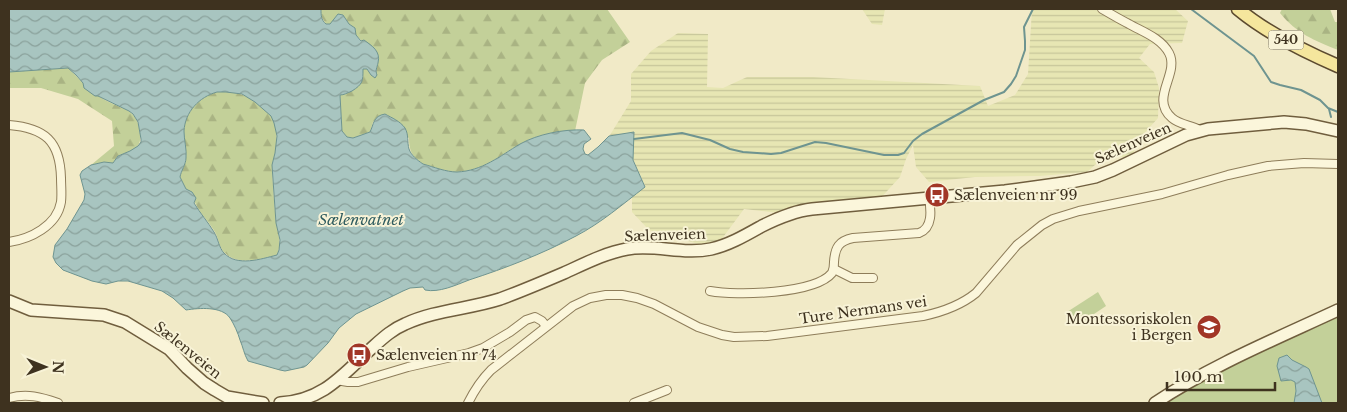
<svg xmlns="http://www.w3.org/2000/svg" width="1347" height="412" viewBox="0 0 1347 412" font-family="'Libre Baskerville',serif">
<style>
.farmland{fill:url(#farmland-rules)}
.forest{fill:url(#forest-firs)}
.green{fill:#c3d099}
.water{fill:url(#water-waves);stroke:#6e9490;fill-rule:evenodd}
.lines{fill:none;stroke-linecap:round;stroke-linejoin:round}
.stream{stroke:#6e9490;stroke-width:2}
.street-casing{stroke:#8e7d5a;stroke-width:10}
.secondary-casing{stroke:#705e3e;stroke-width:14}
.primary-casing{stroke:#5c4a2f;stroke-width:15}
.street{stroke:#fbf6db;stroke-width:8}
.secondary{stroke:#fbf6db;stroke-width:11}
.primary{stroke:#f5e69d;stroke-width:12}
.labels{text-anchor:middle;stroke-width:4;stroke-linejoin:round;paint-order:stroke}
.shield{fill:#f8f3d7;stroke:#766c56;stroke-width:1}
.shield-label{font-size:12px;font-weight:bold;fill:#3e321f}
.street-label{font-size:14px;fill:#3e321f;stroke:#f8f3d7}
.poi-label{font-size:14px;fill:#3e321f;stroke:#f8f3d7;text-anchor:start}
.water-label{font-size:15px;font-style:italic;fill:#2e5b5e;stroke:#f8f3d7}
</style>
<defs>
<pattern id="farmland-rules" width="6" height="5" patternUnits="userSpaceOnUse" patternTransform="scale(1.25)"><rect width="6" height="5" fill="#e7e6b3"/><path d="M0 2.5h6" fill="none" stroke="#c7c69a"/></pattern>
<pattern id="forest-firs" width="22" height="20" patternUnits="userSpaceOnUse" patternTransform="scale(1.25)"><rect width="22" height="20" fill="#c3d099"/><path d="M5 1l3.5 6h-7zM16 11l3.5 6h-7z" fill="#a9b383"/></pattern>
<pattern id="water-waves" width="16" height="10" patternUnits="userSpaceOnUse" patternTransform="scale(1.25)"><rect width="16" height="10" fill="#a8c5c0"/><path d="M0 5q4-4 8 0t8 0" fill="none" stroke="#8aa19b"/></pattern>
</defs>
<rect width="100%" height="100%" fill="#f1eac7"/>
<g class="farmland">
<polygon points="862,9 885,9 882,25 872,24"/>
<polygon points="1032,9 1175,9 1188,21 1182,43 1150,44 1139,58 1154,72 1159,88 1158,118 1142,136 1131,157 1104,157 1087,172 1039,176 975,177 929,182 916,167 913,145 906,159 900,177 877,202 811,212 805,216 744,209 721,240 702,245 649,230 632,212 632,197 645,186 633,159 610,135 631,101 631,74 651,51 678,33 708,34 707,87 723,88 747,77 813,77 980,86 988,106 1015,95 1028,74"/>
</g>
<g class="forest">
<path d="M321,9H607L630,42L602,60L585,83L575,131C558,132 542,133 526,141C503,152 484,172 457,172C446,172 433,167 423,164C412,157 409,151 409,138L379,116L373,122L370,132L353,138L347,137L342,131L340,94L363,78V69H367L371,75L376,71L379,58L356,35L355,28L349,24L343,15L338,14L331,24H326L321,16Z"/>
<path d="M1282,9H1330L1335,22H1338V50C1314,40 1297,34 1280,13Z"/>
<path d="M68,68C78,77 86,88 97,95C106,102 119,106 129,111C135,116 138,121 139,128C142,143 140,147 126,153C124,153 119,155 118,156C116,158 115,160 113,163L104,162L91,165L114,146L112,121L78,99L41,88H9V72Z"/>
<path d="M217,92C237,91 248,95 262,108C265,110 269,113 271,116C278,125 277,142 275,153C274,158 272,163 272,168C273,186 274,204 276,222C278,234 282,243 277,255C261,259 238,266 225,253C219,248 219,239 215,232C206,217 196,211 192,193L186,189L180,177C181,171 186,164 186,158C187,150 184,140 184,131C185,112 199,97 217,92Z"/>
</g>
<g class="green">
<polygon points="1098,292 1106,306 1076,326 1067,312"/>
<polygon points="1338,316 1338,403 1167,403 1224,368"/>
</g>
<g class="water">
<path d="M9,9H321C321,15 321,20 326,24H330L338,14L343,15L349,24L355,28L356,35L361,41L364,40C372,46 381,51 378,63C377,68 375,70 377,75L375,78L371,75L367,69H363C363,81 363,84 352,91C347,93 344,95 340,95L342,131L347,137L353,138L370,132C374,124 373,116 385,114C392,118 400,121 405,128C409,135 407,142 409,149C411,155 417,160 423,164C434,167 446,172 457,172C482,171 500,156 520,144C538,134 564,129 584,130L591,139L584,144L583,149L585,154L588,155L598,147L609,136L634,132L633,160L645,187C623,204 601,223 576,236C542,254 506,268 469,280C456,285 439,293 425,290L423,287L410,288L403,291L356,314L339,328L328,343L307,365L304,367L285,371L280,370L248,361C244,354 243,347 240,340C238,333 234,324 230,318C222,306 199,308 186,310L173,298L162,291L128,281H118L106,284L92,281L63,270L56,263L53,257L55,245L67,229L84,200L85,194L80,175L82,171L91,165L104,162L113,163L118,156L130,151L138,146L141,142V139L138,122L133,114L129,111L98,96H95L84,88L83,83L76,75L68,68L9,72ZM217,92H226L242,94L255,102L271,116L274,123L277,136L275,153L272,165L276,223L280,240L279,250L277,255C261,259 237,267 224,253C219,248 218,238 214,232C208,222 200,213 194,203L196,198L192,192L186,189L180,177C181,171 186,164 186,158C187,150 184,140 184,131C185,112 199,97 217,92Z"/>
<polygon points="1287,355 1292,360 1306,367 1309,369 1322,403 1294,403 1296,391 1295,382 1291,380 1281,381 1277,366 1279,358"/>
</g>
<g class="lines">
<g class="stream">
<polyline points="1191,9 1254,56 1271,82 1280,85 1301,90 1320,100 1328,108 1338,112"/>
<polyline points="1329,109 1331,117"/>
<polyline points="634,139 682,133 710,140 730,149 743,152 771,154 781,153 815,142 826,143 884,155 898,155 904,153 913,141 922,134 984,100 1004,92 1011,84 1016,76 1025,50 1025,41 1024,27 1033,9"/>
</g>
<defs>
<g id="street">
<path d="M1102,9C1111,14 1119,19 1129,24C1143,32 1161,38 1169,53C1180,74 1149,98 1172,118C1180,125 1191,125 1200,130"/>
<path d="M9,125C45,128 60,141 61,178C61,186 62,194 61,202C57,226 30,239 9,242"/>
<polyline points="834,269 852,278 873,278"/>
<path d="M710,291C736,296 815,294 832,273C834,269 834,266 834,262C835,247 839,241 853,238L919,233C933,228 931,210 929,198"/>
<polyline points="336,380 348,382 358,382 408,367 469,353 483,348 510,332 526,320 535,317 542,321 546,326"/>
<path d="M9,398C27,393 41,397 58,403"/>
<path d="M468,403C474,391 481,380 491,370L573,306L590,298L606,295H622L637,298L654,304L698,327L722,335L734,337L767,336L923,316C942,312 960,306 976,293L1017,245L1042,225L1053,219L1079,211L1162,194L1228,175L1268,166L1304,163L1338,164"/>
<polyline points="634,403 667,390"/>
</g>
<g id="secondary">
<polyline points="9,301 31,310 104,315 125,322 169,349 187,368 204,383 215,390 227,397 263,403"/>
<path d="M280,403C324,401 344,373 374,346C384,337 393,329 405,324C435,310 469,309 500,299C522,291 543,282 564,273C584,264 605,253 627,249C655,244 683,255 711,249C729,245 746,235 762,226C778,218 794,211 812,209L1005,191L1071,182L1095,177L1113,170L1186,135L1208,129L1284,122L1306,124L1338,131"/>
<path d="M1155,403C1210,366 1278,338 1338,310"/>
</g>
<path id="primary" d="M1238,9C1267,33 1303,51 1338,66"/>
</defs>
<use href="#street" class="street-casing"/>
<use href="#secondary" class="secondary-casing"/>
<use href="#primary" class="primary-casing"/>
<use href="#street" class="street"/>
<use href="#secondary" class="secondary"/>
<use href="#primary" class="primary"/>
</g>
<defs>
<symbol id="bus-disc" viewBox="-11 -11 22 22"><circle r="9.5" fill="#a13627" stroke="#f8f3d7"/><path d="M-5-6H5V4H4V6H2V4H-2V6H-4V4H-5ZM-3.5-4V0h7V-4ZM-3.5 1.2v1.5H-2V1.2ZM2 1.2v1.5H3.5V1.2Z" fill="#fff"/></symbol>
<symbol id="school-disc" viewBox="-11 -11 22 22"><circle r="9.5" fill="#a13627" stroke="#f8f3d7"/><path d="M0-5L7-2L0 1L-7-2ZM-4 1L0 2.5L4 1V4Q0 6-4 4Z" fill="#fff"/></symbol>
</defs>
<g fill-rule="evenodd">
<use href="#bus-disc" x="923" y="181" width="28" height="28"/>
<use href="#school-disc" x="1195" y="313" width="28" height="28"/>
<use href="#bus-disc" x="345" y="341" width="28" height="28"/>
</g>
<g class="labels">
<rect class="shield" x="1268.5" y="30.5" width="35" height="19" rx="4"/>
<g class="shield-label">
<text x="1286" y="44">540</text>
</g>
<g class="street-label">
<text transform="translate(1133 143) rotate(-24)" y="5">Sælenveien</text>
<text transform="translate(665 235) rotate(-2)" y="5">Sælenveien</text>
<text transform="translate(863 310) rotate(-8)" y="5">Ture Nermans vei</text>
<text transform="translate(188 350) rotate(39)" y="5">Sælenveien</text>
</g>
<g class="poi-label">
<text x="954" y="200">Sælenveien nr 99</text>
<text x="1192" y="324" text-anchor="end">Montessoriskolen<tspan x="1192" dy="16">i Bergen</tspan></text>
<text x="376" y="360">Sælenveien nr 74</text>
</g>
<g class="water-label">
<text x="361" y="225">Sælenvatnet</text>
</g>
</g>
<rect width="1347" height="412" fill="none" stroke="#3e321f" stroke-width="20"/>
<g transform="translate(45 367) rotate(91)" stroke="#f8f3d7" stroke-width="4" paint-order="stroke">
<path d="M0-4L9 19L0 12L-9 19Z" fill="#3e321f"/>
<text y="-8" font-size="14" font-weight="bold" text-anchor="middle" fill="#3e321f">N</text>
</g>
<path d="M1167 382v8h108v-8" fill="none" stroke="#3e321f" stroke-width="2.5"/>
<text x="1174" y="382" font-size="15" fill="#3e321f" stroke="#f8f3d7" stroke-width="4" paint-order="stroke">100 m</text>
</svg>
